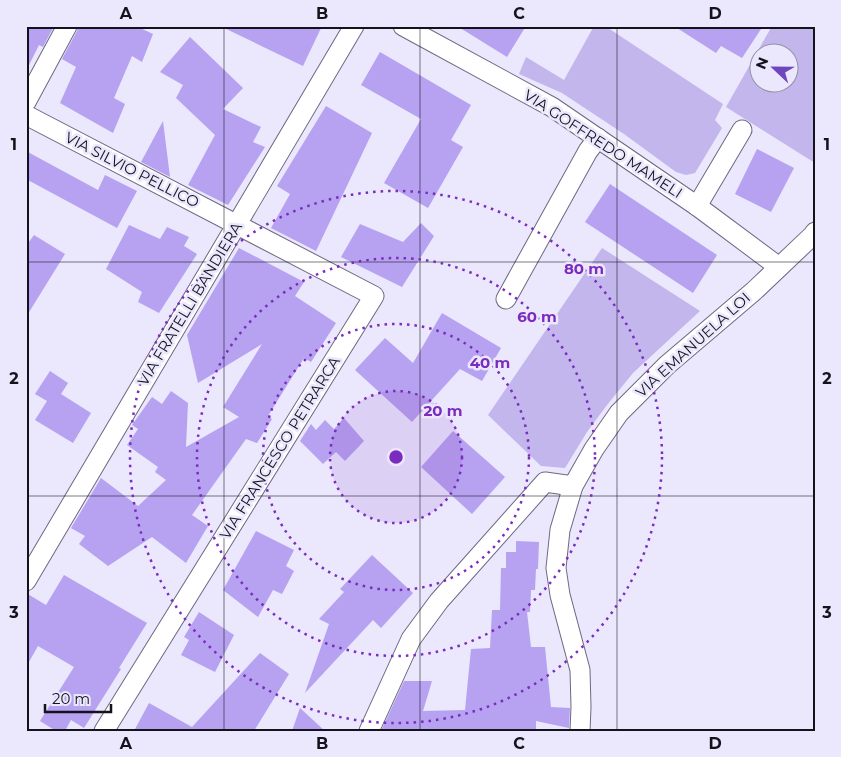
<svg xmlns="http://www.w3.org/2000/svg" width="841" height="757" viewBox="0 0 841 757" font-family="Montserrat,sans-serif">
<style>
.green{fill:#c2b6ec;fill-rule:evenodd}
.building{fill:#b6a2f0}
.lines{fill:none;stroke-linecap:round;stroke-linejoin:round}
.street-casing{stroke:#6e6880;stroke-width:21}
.street{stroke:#fff;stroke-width:19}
.grid{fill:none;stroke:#14121b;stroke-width:1;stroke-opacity:0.55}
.ring{fill:none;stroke:#7b2cbf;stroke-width:2.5;stroke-dasharray:2.5 5}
.labels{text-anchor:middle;stroke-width:5;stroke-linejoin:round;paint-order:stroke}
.street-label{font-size:15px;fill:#14121b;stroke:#ebe7fd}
.centre{fill:#7b2cbf;stroke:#ebe7fd;stroke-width:2.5}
.ring-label{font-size:15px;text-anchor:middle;font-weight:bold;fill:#7b2cbf;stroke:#ebe7fd;stroke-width:5;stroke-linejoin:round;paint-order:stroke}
.neatline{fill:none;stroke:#14121b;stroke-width:2}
.grid-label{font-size:16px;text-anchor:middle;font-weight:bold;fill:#14121b}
</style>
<rect width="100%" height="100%" fill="#ebe7fd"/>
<g class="green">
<polygon points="594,26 605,26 723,104 715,120 722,128 695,173 686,175 676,172 624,134 562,93 519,74 526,57 564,80"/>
<path d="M772,26H815V163L726,107ZM758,52H788V82H758Z"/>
<polygon points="602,248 700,311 633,373 607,405 587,432 565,468 541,466 488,415"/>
</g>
<g class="building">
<polygon points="26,26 54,26 43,47 39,45 26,71"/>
<polygon points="78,26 136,26 153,34 142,62 132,56 114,98 125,104 113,133 60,103 76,67 62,59 77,31"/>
<polygon points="220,26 322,26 303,66"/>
<polygon points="457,26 526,26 507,57"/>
<polygon points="674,26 763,26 742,58 721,46 716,53"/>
<polygon points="190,37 243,88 223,109 261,127 253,142 265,147 228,205 188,185 215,135 176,98 183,85 160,72"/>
<polygon points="380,52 471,105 451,140 463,147 428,208 384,183 421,119 361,85"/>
<polygon points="326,106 372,133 316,251 271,228 290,194 277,186"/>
<polygon points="163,121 170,177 141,162"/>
<polygon points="757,149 794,168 771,212 735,194"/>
<polygon points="26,151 98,190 105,175 137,191 117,228 26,179"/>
<polygon points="610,184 717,255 693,293 585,222"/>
<polygon points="421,223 434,236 402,287 341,257 360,224 403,242"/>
<polygon points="129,225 160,239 167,227 189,237 184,246 197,254 159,313 138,302 142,292 106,269"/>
<polygon points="34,235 65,254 26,317 26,246"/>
<polygon points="239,248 304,282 295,296 336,323 311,362 304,358 268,416 272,419 257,443 246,439 192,515 208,526 186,563 152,537 108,566 79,544 85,536 71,528 101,478 138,506 166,480 155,472 158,467 127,445 138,429 132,425 152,397 162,404 171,391 188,403 186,447 239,417 223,407 262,344 198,383 187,335"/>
<polygon points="442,313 501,348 482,381 460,369 412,422 355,370 385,338 413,363"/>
<polygon points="50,371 68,383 61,394 91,413 73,443 35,420 47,401 35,394"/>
<polygon points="344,418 364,441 345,461 336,452 323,464 300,441 311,424 316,430 325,420 334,429"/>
<polygon points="453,431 505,477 472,514 421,467"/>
<polygon points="256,531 294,550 286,566 294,571 282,594 273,590 258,617 223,590"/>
<polygon points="516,541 539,542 538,569 536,569 535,590 531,590 530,612 527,612 531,647 545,647 551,707 570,708 569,728 536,721 536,731 381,731 404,681 432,681 423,711 465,710 471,649 490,648 492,610 500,610 501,568 506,568 506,552 516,552"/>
<polygon points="372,555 413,593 381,628 373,620 305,693 329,624 319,619 344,592 340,589"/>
<polygon points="64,575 147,623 119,668 121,669 84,728 71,720 65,731 56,731 40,721 74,667 38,646 26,667 26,593 46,605"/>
<polygon points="199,612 234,635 215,672 181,655 189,640 184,637"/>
<polygon points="260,653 289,674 254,731 134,731 149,703 192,727"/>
<polygon points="300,708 325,731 292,731"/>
</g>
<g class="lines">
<defs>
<g id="street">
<polyline points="403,26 552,107 697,206 779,267"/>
<polyline points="26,102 67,26"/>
<polyline points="26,115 374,296 104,731"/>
<polyline points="697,206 742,130"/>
<polyline points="506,299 588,151 598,138"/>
<polyline points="26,581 354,26"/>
<polyline points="369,731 411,639 439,601 545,482 573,486"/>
<polyline points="580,731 581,707 580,670 560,595 556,568 560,530 573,486 594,449 619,413 667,365 754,291 813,235 815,232"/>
</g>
</defs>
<use href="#street" class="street-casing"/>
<use href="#street" class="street"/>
</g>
<path class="grid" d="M224,26V731M420,26V731M617,26V731M26,262H815M26,496H815"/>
<circle cx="396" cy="457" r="66" fill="#7b2cbf" fill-opacity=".12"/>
<g class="ring">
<circle cx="396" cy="457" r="66"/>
<circle cx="396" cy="457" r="133"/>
<circle cx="396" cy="457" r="199"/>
<circle cx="396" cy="457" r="266"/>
</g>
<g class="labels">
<g class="street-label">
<text transform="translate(603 144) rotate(33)" y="5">VIA GOFFREDO MAMELI</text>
<text transform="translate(132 170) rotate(27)" y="5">VIA SILVIO PELLICO</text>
<text transform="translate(190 304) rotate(-59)" y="5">VIA FRATELLI BANDIERA</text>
<text transform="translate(693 345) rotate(-42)" y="5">VIA EMANUELA LOI</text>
<text transform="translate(280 448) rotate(-58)" y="5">VIA FRANCESCO PETRARCA</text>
</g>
</g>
<circle cx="396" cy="457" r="8" class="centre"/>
<g class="ring-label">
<text x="584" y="274">80 m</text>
<text x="537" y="322">60 m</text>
<text x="490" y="368">40 m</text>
<text x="443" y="416">20 m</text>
</g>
<rect width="841" height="757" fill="none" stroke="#ebe7fd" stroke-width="55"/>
<g transform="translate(774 68) rotate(292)"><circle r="24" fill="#ebe7fd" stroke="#9592a3"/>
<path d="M0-4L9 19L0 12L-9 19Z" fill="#7046be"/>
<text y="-8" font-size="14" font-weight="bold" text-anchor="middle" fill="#14121b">N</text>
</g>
<path d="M45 704v8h66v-8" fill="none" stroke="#14121b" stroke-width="2.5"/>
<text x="52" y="704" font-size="15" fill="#14121b" stroke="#ebe7fd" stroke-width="4" paint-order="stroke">20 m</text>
<rect x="28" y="28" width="786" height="702" class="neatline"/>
<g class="grid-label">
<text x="126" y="19">A</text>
<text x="322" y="19">B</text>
<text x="519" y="19">C</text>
<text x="715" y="19">D</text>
<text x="14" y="150">1</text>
<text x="827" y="150">1</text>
<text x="14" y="384">2</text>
<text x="827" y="384">2</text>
<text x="14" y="618">3</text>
<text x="827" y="618">3</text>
<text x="126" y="749">A</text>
<text x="322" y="749">B</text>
<text x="519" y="749">C</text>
<text x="715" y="749">D</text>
</g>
</svg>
